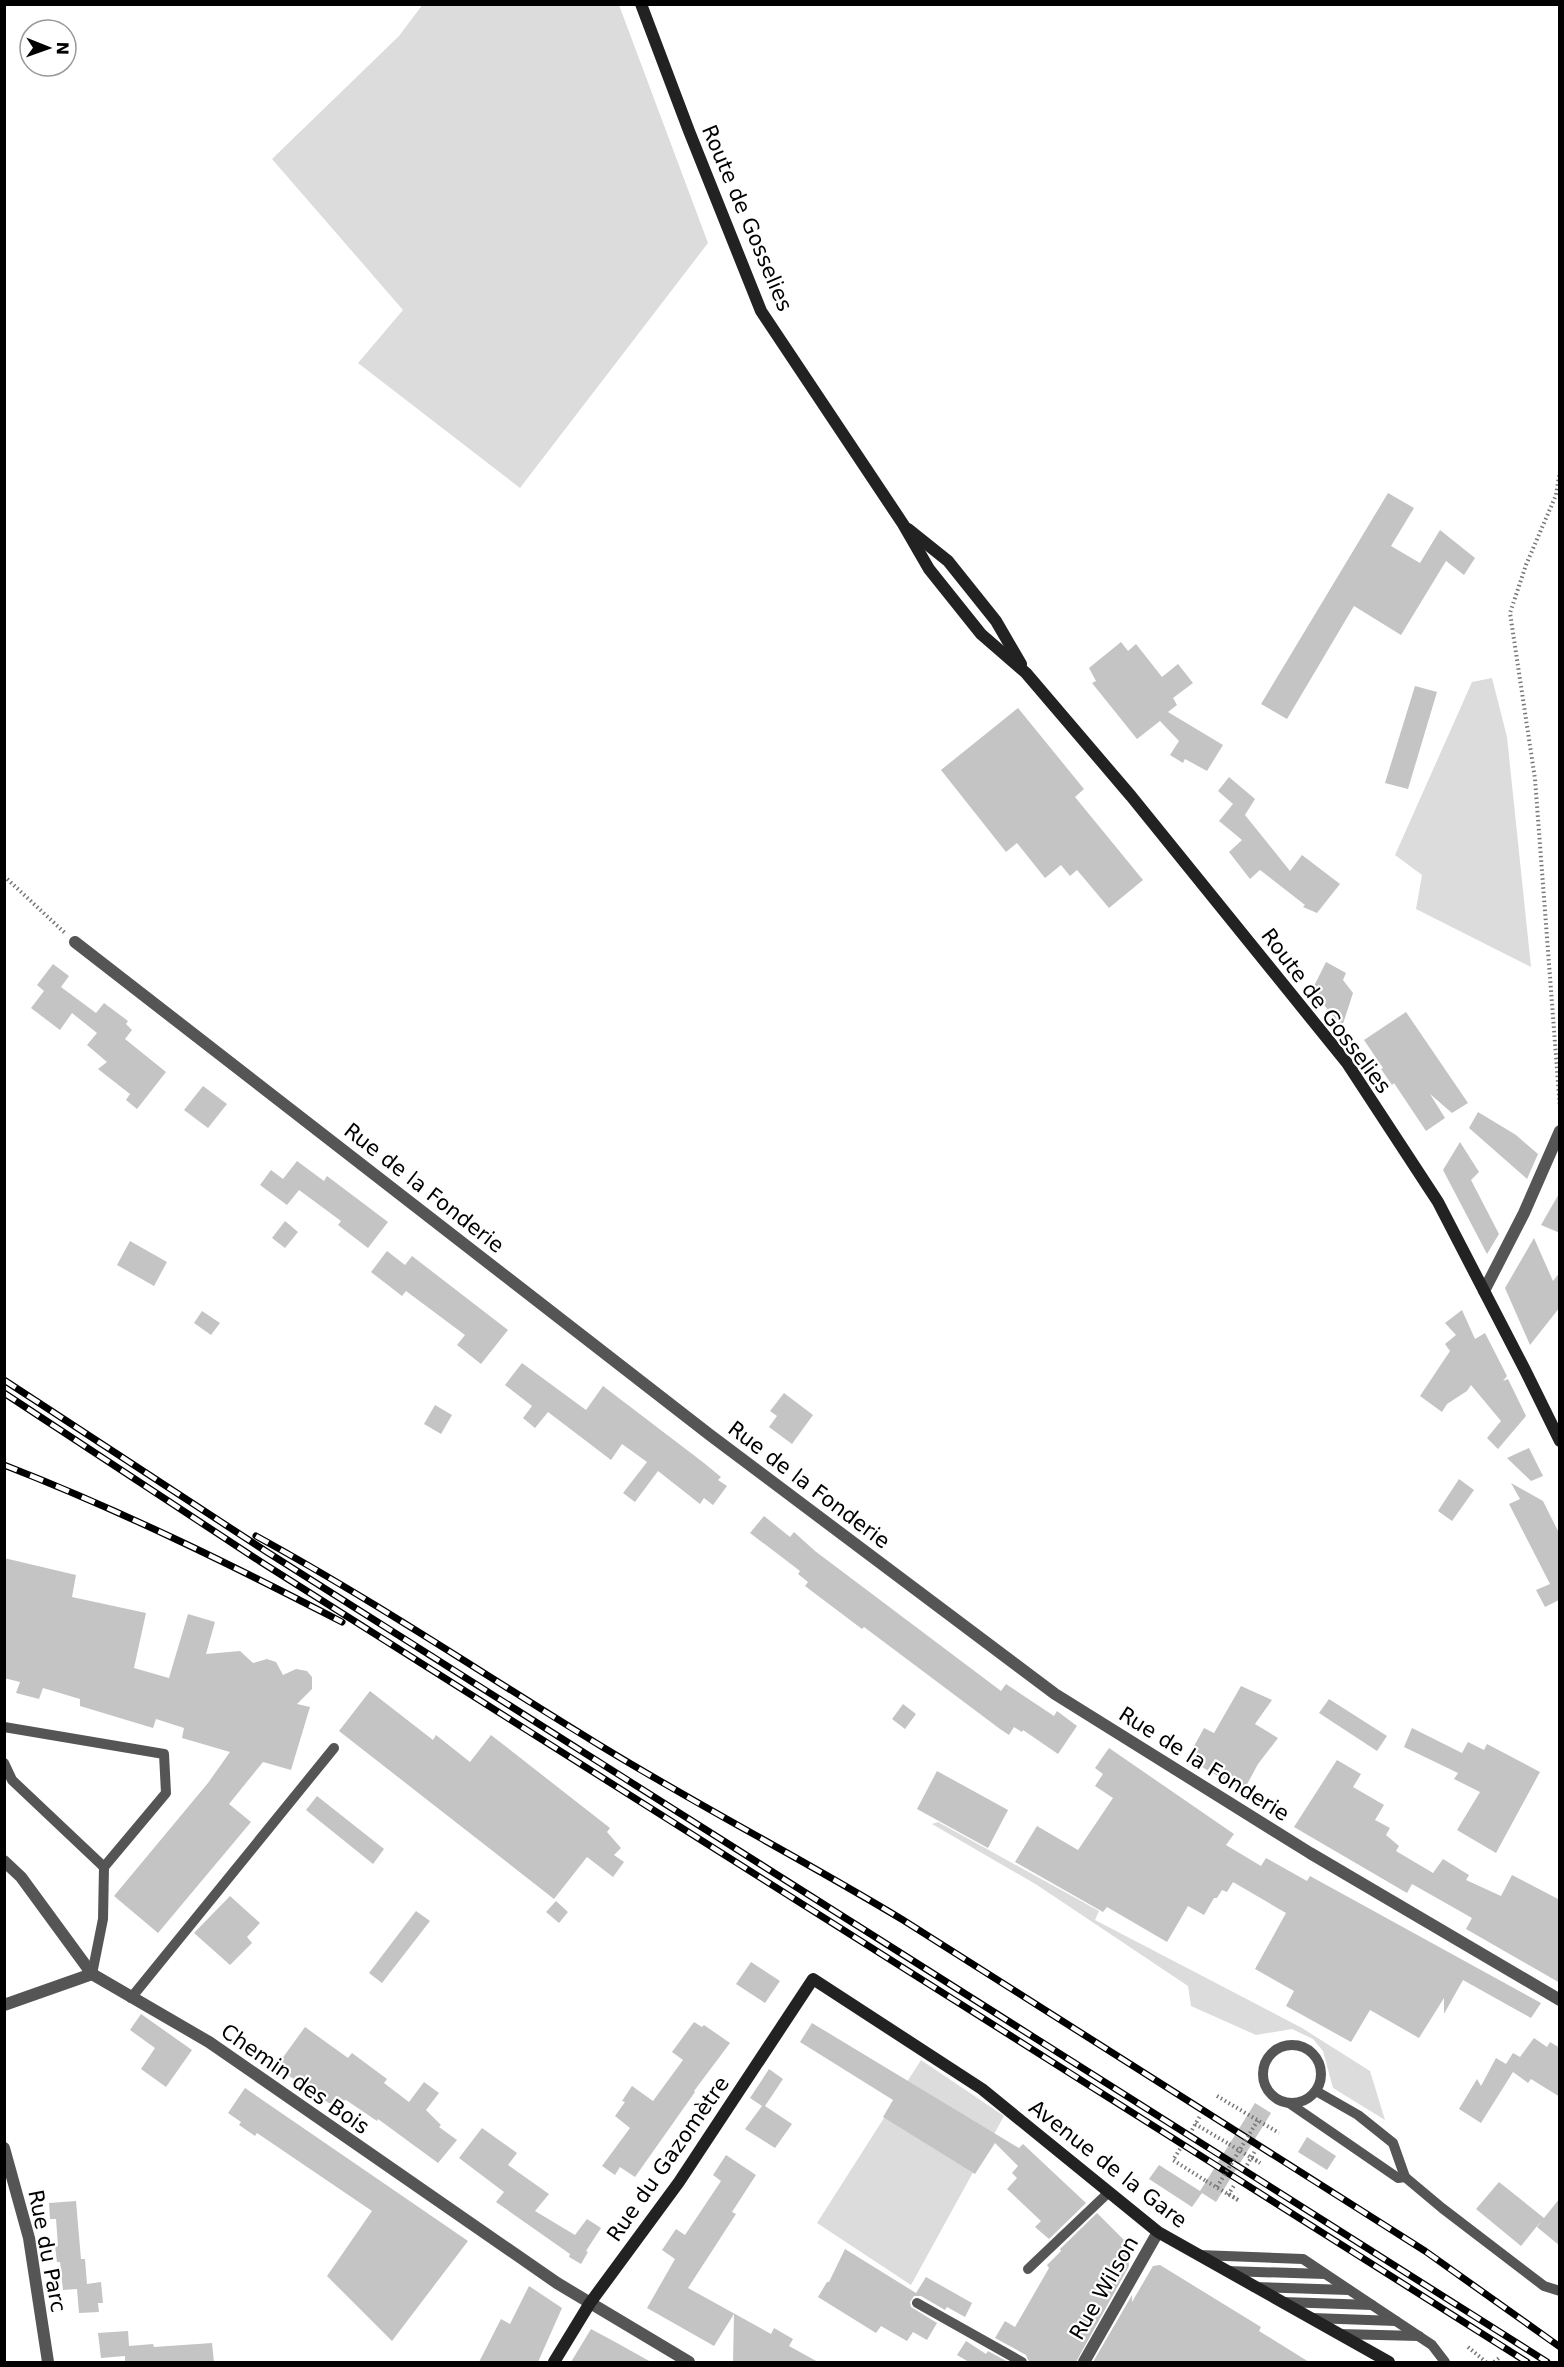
<svg xmlns="http://www.w3.org/2000/svg" width="1564" height="2367" viewBox="0 0 1564 2367" font-family="'DejaVu Sans',sans-serif">
<style>
.green{fill:#dcdcdc}
.building{fill:#c4c4c4}
.lines{fill:none;stroke-linecap:round;stroke-linejoin:round}
.path{stroke:#777;stroke-width:4;stroke-dasharray:1.5 3;stroke-linecap:butt}
.lane{stroke:#555;stroke-width:10}
.street{stroke:#555;stroke-width:12}
.secondary{stroke:#222;stroke-width:12}
.rail-casing{stroke:#000;stroke-width:7}
.rail{stroke:#fff;stroke-width:4.5;stroke-dasharray:14;stroke-linecap:butt}
.path-bridge{stroke:#777;stroke-width:4;stroke-dasharray:1.5 3;stroke-linecap:butt}
.labels{text-anchor:middle;stroke-width:4.5;stroke-linejoin:round;paint-order:stroke}
.street-label{font-size:21px;fill:#000;stroke:#fff}
</style>
<rect width="100%" height="100%" fill="#fff"/>
<g class="green">
<polygon points="423,4 619,5 708,243 520,488 358,363 403,310 272,159 399,36"/>
<polygon points="1492,678 1507,737 1531,967 1416,909 1422,875 1395,855 1472,682"/>
<polygon points="938,1822 1099,1911 1095,1920 1302,2028 1370,2071 1385,2120 1333,2088 1323,2051 1313,2039 1292,2029 1256,2035 1191,2006 1188,1986 1037,1885 932,1824"/>
<polygon points="921,2060 1004,2116 911,2285 817,2223"/>
</g>
<g class="building">
<polygon points="1388,493 1414,508 1391,546 1420,563 1440,530 1475,558 1464,575 1446,561 1401,635 1354,606 1287,719 1261,704"/>
<polygon points="1121,642 1128,651 1136,644 1162,677 1178,664 1193,683 1173,698 1177,705 1168,712 1223,745 1207,771 1185,759 1183,763 1170,755 1179,741 1160,721 1137,739 1092,683 1096,681 1089,668"/>
<polygon points="1415,686 1437,692 1408,789 1385,783"/>
<polygon points="1018,708 1084,789 1075,797 1143,880 1109,908 1077,870 1070,876 1061,865 1045,878 1017,843 1006,852 941,770"/>
<polygon points="1229,777 1255,799 1245,815 1290,871 1302,855 1340,884 1317,913 1303,907 1305,905 1260,870 1250,879 1229,852 1242,840 1219,821 1233,804 1218,791"/>
<polygon points="1326,962 1346,973 1343,980 1353,993 1342,1027 1312,990"/>
<polygon points="53,964 69,976 61,987 96,1013 104,1003 128,1021 126,1024 132,1030 125,1039 166,1072 137,1109 126,1100 130,1094 98,1069 107,1062 87,1045 97,1033 72,1013 60,1030 31,1008 44,991 37,985"/>
<polygon points="1406,1012 1468,1103 1452,1113 1430,1094 1445,1118 1426,1131 1394,1083 1392,1085 1381,1069 1383,1068 1364,1040"/>
<polygon points="203,1086 227,1104 208,1128 184,1110"/>
<polygon points="1478,1112 1516,1135 1538,1154 1527,1179 1469,1128"/>
<polygon points="1460,1142 1479,1172 1471,1180 1499,1234 1487,1254 1443,1170"/>
<polygon points="297,1161 324,1181 327,1176 388,1222 368,1248 338,1225 341,1221 299,1190 287,1205 260,1185 271,1170 283,1179"/>
<polygon points="1560,1192 1560,1233 1541,1225"/>
<polygon points="285,1221 298,1232 285,1248 272,1238"/>
<polygon points="1534,1238 1553,1281 1560,1272 1560,1307 1530,1345 1505,1288"/>
<polygon points="130,1241 167,1262 154,1286 117,1265"/>
<polygon points="387,1251 405,1265 412,1256 508,1330 481,1364 457,1345 465,1335 406,1291 402,1296 371,1272"/>
<polygon points="1462,1310 1475,1339 1485,1333 1507,1376 1503,1381 1508,1379 1526,1416 1498,1449 1487,1438 1501,1421 1471,1385 1467,1391 1447,1404 1442,1412 1420,1396 1450,1351 1445,1344 1456,1335 1445,1323"/>
<polygon points="202,1311 220,1323 211,1335 194,1323"/>
<polygon points="522,1363 586,1410 603,1386 704,1463 721,1477 718,1480 727,1486 713,1505 704,1498 700,1504 658,1471 635,1502 623,1493 647,1462 622,1444 611,1460 548,1412 535,1428 523,1418 532,1406 505,1385"/>
<polygon points="784,1393 813,1415 792,1444 769,1427 777,1416 770,1411"/>
<polygon points="435,1405 452,1415 441,1434 424,1424"/>
<polygon points="1529,1448 1543,1476 1531,1481 1507,1458"/>
<polygon points="1459,1479 1474,1490 1452,1521 1438,1511"/>
<polygon points="1511,1483 1543,1501 1560,1535 1560,1602 1559,1600 1545,1607 1536,1590 1550,1584 1509,1504 1520,1499"/>
<polygon points="764,1516 790,1537 794,1532 815,1551 1001,1691 1006,1684 1054,1716 1057,1711 1077,1726 1058,1754 1023,1730 1022,1732 1014,1727 1009,1735 1000,1729 864,1627 862,1629 805,1586 808,1582 798,1574 800,1571 750,1533"/>
<polygon points="4,1558 76,1575 72,1597 146,1613 134,1668 169,1678 188,1614 215,1622 206,1654 240,1651 253,1663 267,1659 276,1662 283,1675 296,1669 307,1671 312,1677 312,1689 297,1704 310,1707 291,1770 263,1762 229,1804 251,1822 158,1933 114,1896 208,1783 230,1752 182,1738 184,1728 156,1719 153,1728 80,1706 80,1699 43,1688 39,1699 16,1693 20,1682 4,1678"/>
<polygon points="1241,1686 1272,1700 1255,1724 1278,1738 1258,1764 1244,1790 1187,1759 1204,1728 1214,1733"/>
<polygon points="370,1691 433,1740 436,1735 470,1762 491,1735 610,1828 607,1832 621,1848 614,1855 624,1862 613,1877 587,1857 554,1899 339,1731"/>
<polygon points="1329,1699 1387,1736 1377,1751 1319,1713"/>
<polygon points="903,1704 916,1714 905,1729 892,1719"/>
<polygon points="1412,1728 1462,1753 1468,1742 1484,1750 1487,1744 1540,1772 1496,1853 1457,1830 1480,1792 1454,1779 1458,1773 1404,1747"/>
<polygon points="1109,1748 1234,1834 1226,1845 1261,1866 1266,1858 1307,1881 1310,1876 1541,2003 1531,2018 1463,1980 1444,2014 1444,1998 1419,2038 1370,2010 1351,2042 1286,2006 1294,1991 1255,1969 1286,1913 1233,1882 1227,1892 1222,1890 1217,1898 1214,1898 1204,1915 1188,1906 1167,1942 1107,1907 1103,1912 1015,1862 1037,1826 1078,1850 1113,1798 1095,1786 1103,1774 1095,1768"/>
<polygon points="1337,1760 1361,1774 1353,1787 1384,1805 1375,1820 1390,1828 1386,1835 1399,1846 1396,1851 1433,1873 1443,1859 1469,1875 1466,1880 1501,1896 1512,1875 1560,1900 1560,1983 1466,1929 1472,1918 1412,1884 1407,1893 1294,1827"/>
<polygon points="937,1771 1008,1810 988,1848 917,1809"/>
<polygon points="317,1796 384,1849 373,1864 306,1810"/>
<polygon points="230,1896 260,1923 247,1937 252,1943 230,1965 194,1933"/>
<polygon points="556,1901 568,1912 559,1923 546,1912"/>
<polygon points="416,1911 430,1921 382,1983 369,1973"/>
<polygon points="751,1962 780,1981 765,2003 736,1984"/>
<polygon points="141,2014 192,2050 166,2087 141,2069 155,2048 130,2030"/>
<polygon points="694,2022 702,2027 704,2025 730,2043 694,2091 695,2092 635,2177 620,2167 615,2175 602,2166 630,2128 615,2116 625,2102 622,2101 632,2086 653,2101 683,2060 672,2052"/>
<polygon points="812,2023 1019,2148 1023,2144 1086,2203 1049,2239 1035,2227 1041,2221 1007,2189 1017,2178 1012,2173 1018,2166 995,2143 975,2174 883,2117 893,2100 800,2042"/>
<polygon points="305,2027 348,2058 352,2053 387,2079 384,2083 409,2102 424,2082 439,2093 426,2110 441,2125 439,2127 457,2140 438,2163 378,2119 377,2121 346,2100 333,2104 329,2103 276,2067"/>
<polygon points="1534,2038 1547,2047 1550,2042 1560,2048 1560,2097 1531,2079 1528,2083 1513,2072 1481,2123 1459,2109 1477,2079 1481,2086 1496,2058 1506,2064 1513,2053 1520,2057"/>
<polygon points="769,2069 783,2079 765,2106 792,2124 775,2148 745,2129 762,2106 750,2098"/>
<polygon points="245,2088 468,2241 392,2341 327,2276 372,2211 257,2133 255,2136 239,2125 241,2122 228,2113"/>
<polygon points="1255,2103 1271,2113 1216,2202 1202,2193 1192,2207 1149,2179 1159,2165 1200,2191"/>
<polygon points="482,2128 517,2153 508,2165 549,2194 535,2211 575,2235 587,2219 601,2228 586,2251 588,2252 581,2264 569,2257 570,2254 496,2202 504,2192 459,2158"/>
<polygon points="1307,2137 1336,2156 1327,2170 1298,2152"/>
<polygon points="726,2155 756,2175 732,2212 736,2214 688,2288 771,2334 774,2328 793,2339 789,2346 818,2362 733,2362 734,2314 714,2346 647,2308 675,2259 662,2250 676,2229 685,2235 721,2181 713,2175"/>
<polygon points="1499,2182 1544,2218 1560,2198 1560,2246 1537,2227 1542,2220 1521,2246 1476,2209"/>
<polygon points="76,2201 81,2259 85,2259 87,2284 101,2282 103,2303 98,2303 99,2312 79,2313 77,2289 63,2290 60,2262 57,2262 55,2246 58,2246 56,2219 50,2219 49,2203"/>
<polygon points="1097,2213 1127,2243 1129,2266 1076,2362 1029,2362 1026,2355 995,2338 1005,2321 1015,2327 1049,2268 1047,2265 1061,2251 1060,2249"/>
<polygon points="845,2249 916,2293 926,2277 972,2303 965,2317 947,2307 945,2310 921,2296 914,2296 910,2302 911,2307 937,2323 927,2340 913,2332 907,2341 881,2326 876,2333 818,2297 827,2282 829,2282"/>
<polygon points="1160,2265 1261,2327 1259,2331 1309,2362 1093,2362 1132,2295 1132,2302 1153,2266"/>
<polygon points="529,2286 562,2308 538,2362 479,2362 501,2319 510,2324"/>
<polygon points="591,2329 617,2343 651,2362 571,2362"/>
<polygon points="128,2331 129,2346 153,2344 154,2347 212,2343 214,2362 125,2362 125,2356 101,2358 98,2333"/>
<polygon points="966,2341 986,2354 988,2351 1008,2362 969,2362 957,2355"/>
</g>
<g class="lines">
<g class="path">
<polyline points="1560,471 1556,495 1526,565 1510,613 1535,779 1560,1109"/>
<polyline points="4,876 65,933"/>
<polyline points="1217,2096 1279,2133"/>
<polyline points="1195,2124 1229,2144"/>
<polyline points="1192,2130 1200,2116"/>
<polyline points="1180,2149 1173,2160 1206,2181"/>
<polyline points="1252,2157 1260,2163"/>
<polyline points="1247,2165 1255,2151"/>
<polyline points="1229,2194 1238,2200"/>
<polyline points="1228,2195 1235,2184"/>
<polyline points="1468,2347 1486,2362"/>
<polyline points="1494,2362 1499,2358"/>
</g>
<g class="lane">
<polyline points="4,1727 164,1754 166,1793 104,1867"/>
<polyline points="4,1763 12,1780 104,1867 103,1919 92,1974"/>
<polyline points="131,1998 334,1748"/>
<circle cx="1292" cy="2074" r="29"/>
<polyline points="1316,2091 1358,2115 1393,2143 1405,2177 1442,2208 1544,2286 1560,2291"/>
<polyline points="1289,2103 1398,2178 1405,2177"/>
<polyline points="1199,2255 1303,2259 1432,2345 1445,2362"/>
<polyline points="1028,2269 1109,2192"/>
<polyline points="1227,2271 1325,2274"/>
<polyline points="1254,2287 1349,2290"/>
<polyline points="1283,2302 1372,2305"/>
<polyline points="917,2303 1022,2362"/>
<polyline points="1312,2318 1396,2321"/>
<polyline points="1339,2334 1419,2336"/>
</g>
<g class="street">
<polyline points="75,942 710,1435 1055,1694 1310,1853 1560,2000"/>
<polyline points="1484,1291 1524,1213 1560,1131"/>
<polyline points="4,1861 21,1877 92,1974 209,2042 557,2283 689,2362"/>
<polyline points="4,2005 92,1974"/>
<polyline points="4,2148 29,2238 48,2362"/>
<polyline points="1084,2362 1158,2232"/>
</g>
<g class="secondary">
<polyline points="641,4 689,131 761,311 903,524 929,569 981,634 1026,673 1131,796 1347,1063 1438,1202 1525,1370 1560,1441"/>
<polyline points="908,529 948,561 996,621 1021,664"/>
<polyline points="554,2362 590,2303 679,2182 813,1979 982,2089 1158,2232 1389,2362"/>
</g>
<defs>
<g id="rail">
<polyline points="4,1380 267,1552 1547,2362"/>
<polyline points="4,1393 261,1562 1527,2362"/>
<path d="M4,1465C120,1510 232,1565 342,1622"/>
<path d="M256,1536C373,1600 483,1674 596,1743C697,1805 802,1859 903,1920L1425,2251L1560,2347"/>
</g>
</defs>
<use href="#rail" class="rail-casing"/>
<use href="#rail" class="rail"/>
<g class="path-bridge">
<polyline points="1229,2144 1260,2163"/>
<polyline points="1206,2181 1238,2200"/>
<polyline points="1217,2187 1258,2120"/>
</g>
</g>
<g class="labels">
<g class="street-label">
<text transform="translate(747 218) rotate(67)" y="7">Route de Gosselies</text>
<text transform="translate(1326 1011) rotate(53)" y="7">Route de Gosselies</text>
<text transform="translate(424 1188) rotate(38)" y="7">Rue de la Fonderie</text>
<text transform="translate(809 1485) rotate(37)" y="7">Rue de la Fonderie</text>
<text transform="translate(1204 1764) rotate(32)" y="7">Rue de la Fonderie</text>
<text transform="translate(295 2079) rotate(35)" y="7">Chemin des Bois</text>
<text transform="translate(668 2159) rotate(-55)" y="7">Rue du Gazomètre</text>
<text transform="translate(1108 2164) rotate(38)" y="7">Avenue de la Gare</text>
<text transform="translate(47 2251) rotate(79)" y="7">Rue du Parc</text>
<text transform="translate(1104 2288) rotate(-60)" y="7">Rue Wilson</text>
</g>
</g>
<rect width="1564" height="2367" fill="none" stroke="#000000" stroke-width="12"/>
<g transform="translate(48 48) rotate(91)"><circle r="28" fill="#ffffff" stroke="#999999" stroke-width="1.5"/>
<path d="M0-4.5L10 22L0 15L-10 22Z" fill="#000000"/>
<text y="-9" font-size="16" font-weight="bold" text-anchor="middle" fill="#000000">N</text>
</g>
</svg>
